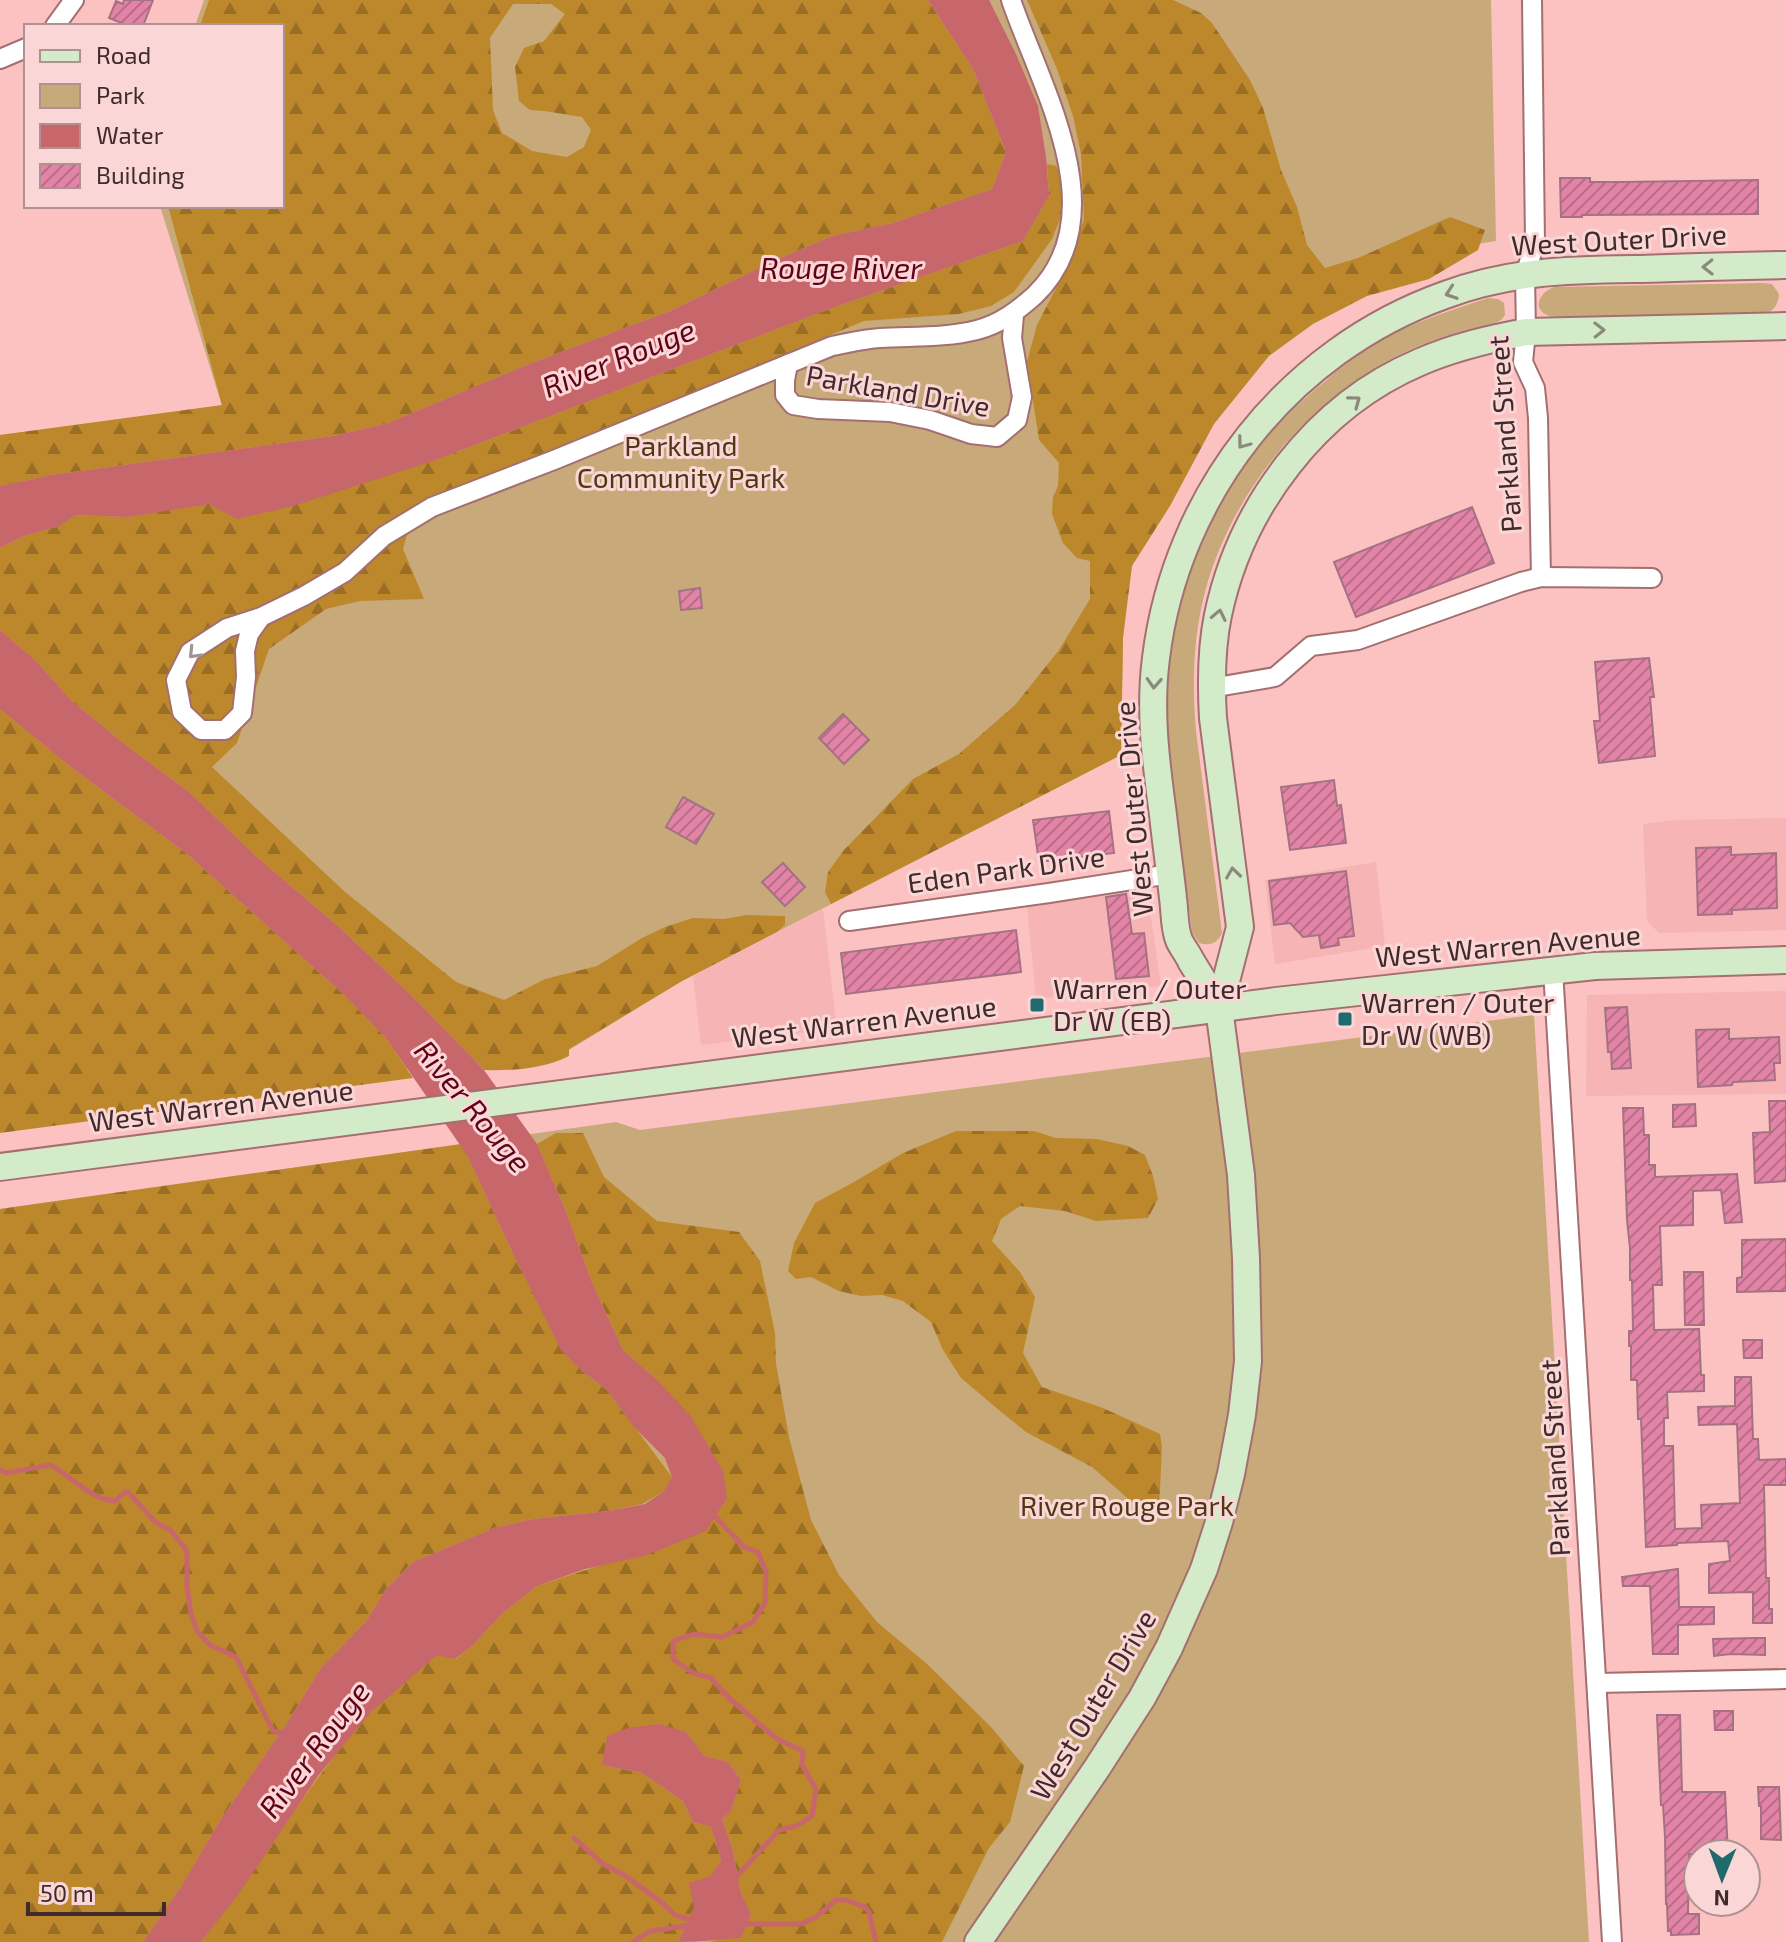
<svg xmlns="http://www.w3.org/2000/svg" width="1786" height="1942" viewBox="0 0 1786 1942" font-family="'Exo 2',sans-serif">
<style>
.built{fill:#f6b4b5}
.green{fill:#c8a979}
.forest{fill:url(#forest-firs);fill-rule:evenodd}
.water{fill:#c7666b}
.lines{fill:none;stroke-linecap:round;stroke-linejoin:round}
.stream{stroke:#c7666b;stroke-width:5}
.building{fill:url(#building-hatch);stroke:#a47282;stroke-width:2}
.minor-casing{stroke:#a36f70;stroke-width:22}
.secondary-casing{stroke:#a36f70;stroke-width:30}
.minor{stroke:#fff;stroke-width:18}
.secondary{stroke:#d3ebc9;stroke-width:26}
.oneway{stroke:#8a8a7a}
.oneway2{stroke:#a09494}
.poi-dot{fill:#1e6a6d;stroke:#fad6d6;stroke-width:3}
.labels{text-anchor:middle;stroke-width:6;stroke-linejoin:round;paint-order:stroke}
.street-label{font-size:28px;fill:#402a2a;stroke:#fad6d6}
.park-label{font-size:28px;fill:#4e3812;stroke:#fad6d6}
.poi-label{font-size:28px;fill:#402a2a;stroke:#fad6d6;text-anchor:start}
.water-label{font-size:30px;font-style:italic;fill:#5f0217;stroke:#fad6d6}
</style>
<defs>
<pattern id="forest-firs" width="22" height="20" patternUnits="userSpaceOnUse" patternTransform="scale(2)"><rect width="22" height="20" fill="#bc882b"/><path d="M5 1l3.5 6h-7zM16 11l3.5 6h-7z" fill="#9a6f25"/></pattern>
<pattern id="building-hatch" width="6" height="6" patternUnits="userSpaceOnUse" patternTransform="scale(2)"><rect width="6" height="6" fill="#e384a6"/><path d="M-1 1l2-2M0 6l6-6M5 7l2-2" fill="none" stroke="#b96c87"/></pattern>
</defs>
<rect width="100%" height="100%" fill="#fcc2c2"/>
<g class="built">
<polygon points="1786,818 1786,930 1659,933 1647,921 1643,824 1674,820"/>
<polygon points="1376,862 1385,946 1275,964 1265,880"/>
<polygon points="1138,888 1147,890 1161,986 1036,999 1027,906"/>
<polygon points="823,909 837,1029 701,1045 693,976"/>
<polygon points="1786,991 1786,1094 1586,1096 1587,995"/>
</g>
<g class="green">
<polygon points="204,0 1491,0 1496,241 1429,252 1264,343 1150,511 1128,579 1123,638 1121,755 682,981 569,1050 0,1117 0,435 222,406 160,206 282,206 282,26 195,26"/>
<path d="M1763,283L1772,284L1779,294C1778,303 1776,308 1768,313L1555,317C1531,314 1536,294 1554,287Z"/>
<path d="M1488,298L1498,299L1504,303L1505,315L1501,320C1491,326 1478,327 1466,330C1445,336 1423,343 1403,353C1309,399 1232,490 1205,592C1193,637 1192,685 1196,731L1222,933C1217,944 1210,946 1199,943L1192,932L1167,739C1163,600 1209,479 1317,388C1341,367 1368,346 1397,332C1426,318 1458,308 1488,298Z"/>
<polygon points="1534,1015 1589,1942 0,1942 0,1209 616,1122 640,1130"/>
</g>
<g class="forest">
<path d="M209,0H928L973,69L1006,152L992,189L893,223L832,236L776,260L670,311L529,364L388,423L333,436L51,475L0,486V435L222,405L168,206H282V26H200ZM513,4H551L565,14L544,41L524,48L515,67L519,101L530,110L544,111L582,117L591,130L584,147L567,157L532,151L502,133L493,110L490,38Z"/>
<polygon points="1027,0 1173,0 1201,13 1212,23 1250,80 1263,108 1281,170 1297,207 1307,245 1325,268 1358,258 1450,217 1485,230 1478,250 1429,279 1367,296 1313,324 1269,356 1214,424 1170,506 1132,566 1123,638 1121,755 831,904 825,892 828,872 844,850 913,779 959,754 1015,705 1059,650 1090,599 1090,561 1077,558 1063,543 1052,514 1053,497 1058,486 1059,463 1039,440 1027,362 1037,325 1069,263 1084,219 1081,154 1073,116 1057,69"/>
<path d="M1047,164L1056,166L1060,174L1062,214L1052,239L1014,292L991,306L959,314L864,321L492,476L408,531L403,549L424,599L360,601L326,609L269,649L237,743L212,767L344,891L456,982L504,1000L545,979L597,966L642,938L665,927L693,918L724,919L747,915L785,916V925L777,932L682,981L569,1049V1056C544,1069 511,1071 484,1070L413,997L339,927L258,858L188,791L132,750L72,701L35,660L0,630V548L24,536L59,526L75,515L128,517L433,461L824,311L1023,241L1049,196Z"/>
<polygon points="0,709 67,764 187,854 341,992 386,1038 413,1078 0,1133"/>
<polygon points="956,1131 1034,1131 1056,1138 1097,1139 1128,1146 1145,1155 1153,1176 1158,1199 1148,1218 1096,1221 1065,1211 1020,1206 1001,1219 992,1241 1020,1272 1035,1297 1023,1353 1042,1387 1103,1408 1160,1434 1162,1446 1159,1511 1133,1503 1092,1467 1026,1432 1000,1411 961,1378 943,1350 931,1322 903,1301 882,1295 861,1296 839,1291 811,1277 796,1279 788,1271 794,1243 815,1203 854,1182 903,1153"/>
<path d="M556,1133H583L604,1177L657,1221L739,1232L760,1261L775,1333L776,1364L789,1437L811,1520L839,1575L877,1622L927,1664L991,1727L1024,1766L1010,1822L989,1848L942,1942H709L720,1939L741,1937L751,1914L741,1893L732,1847L722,1819L731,1810L741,1780L728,1762L704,1756L686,1732L602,1765L642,1773L683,1801L693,1822L711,1827L721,1860L694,1908L678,1942H201C259,1867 306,1786 368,1715C388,1693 415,1674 437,1654L456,1659L471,1647L502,1614L537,1586L705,1531L656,1379L623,1350L593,1285L565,1209L537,1144Z"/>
<polygon points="462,1144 508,1243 535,1295 582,1371 607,1390 672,1477 663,1492 642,1504 609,1511 533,1519 494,1528 413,1562 386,1589 367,1620 321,1668 285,1726 221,1819 180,1888 143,1942 0,1942 0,1209"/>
</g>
<g class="water">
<polygon points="928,0 989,0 1016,54 1038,106 1046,157 1049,196 1023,241 824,311 433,461 293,506 237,519 209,504 128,517 75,515 60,526 24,536 0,548 0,486 51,475 333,436 388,423 529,364 670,311 776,260 832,236 893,223 992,189 1006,152 973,69"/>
<polygon points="0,630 35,660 72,701 132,750 188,791 258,858 339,927 413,997 484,1070 537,1144 565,1209 593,1285 623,1350 656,1379 690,1415 723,1471 727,1498 706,1531 644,1556 585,1569 537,1586 502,1614 471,1647 455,1659 437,1655 371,1712 318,1776 238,1895 201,1942 143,1942 180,1888 221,1819 285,1726 321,1668 367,1620 386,1589 413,1562 494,1528 533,1519 609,1511 645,1504 663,1492 672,1477 665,1458 634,1427 607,1390 582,1371 561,1350 508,1243 467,1155 386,1038 341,992 187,854 67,764 0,709"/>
<path d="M659,1724L686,1732L704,1756L728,1762L741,1780L731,1811L722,1819L732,1847L741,1893L751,1914L741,1938C720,1939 700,1942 678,1942L694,1908L689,1883L711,1876L721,1860L711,1827L693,1822L683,1801L642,1773L602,1765L607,1736L628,1728Z"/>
</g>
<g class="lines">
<g class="stream">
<path d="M0,1470L6,1473L50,1465C72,1476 89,1499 115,1501L125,1492H128L155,1522L170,1530L185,1548L187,1553V1587L191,1614L197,1631L210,1645L236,1657L273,1731L284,1734"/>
<polyline points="712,1513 744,1547 758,1552 766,1572 765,1603 753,1622 722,1637 694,1634 673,1641 673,1659 693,1673 711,1678 729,1698 759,1724 779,1740 803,1751 802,1765 816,1789 812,1816 796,1826 779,1830 736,1877"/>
<polyline points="574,1838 603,1864 624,1875 660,1901 675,1915 694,1921"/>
<polyline points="740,1924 801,1924 816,1917 836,1900 846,1900 865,1907 869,1912 876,1942"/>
<polyline points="633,1942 650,1931 692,1925"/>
</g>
</g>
<g class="building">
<polygon points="124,0 153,0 143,26 129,26 109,18 116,1 123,4"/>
<polygon points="1560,178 1590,178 1590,182 1623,182 1758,180 1758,214 1582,215 1582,217 1561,217"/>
<polygon points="1472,507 1494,563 1356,617 1334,562"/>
<polygon points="700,588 702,608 681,610 679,591"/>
<polygon points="1649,658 1654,697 1650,697 1655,756 1599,763 1594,721 1600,721 1595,662"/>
<polygon points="843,714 869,740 844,764 819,738"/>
<polygon points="1334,780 1337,806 1341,805 1346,843 1290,850 1281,787"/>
<polygon points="683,797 714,814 696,844 666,827"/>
<polygon points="1109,811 1114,853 1039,862 1033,820"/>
<polygon points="1731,847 1731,855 1776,853 1777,908 1732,910 1732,914 1698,915 1696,848"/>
<polygon points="783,863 805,887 785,906 762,882"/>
<polygon points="1346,871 1354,936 1338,938 1339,945 1321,948 1319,935 1303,937 1290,923 1274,925 1269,881"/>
<polygon points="1126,894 1132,934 1144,933 1149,976 1116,979 1106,897"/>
<polygon points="1016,930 1021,972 846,994 841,953"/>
<polygon points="1627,1007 1631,1068 1612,1069 1611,1052 1608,1052 1605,1008"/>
<polygon points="1729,1029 1729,1039 1779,1037 1780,1063 1774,1063 1775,1080 1733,1082 1732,1085 1698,1087 1696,1030"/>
<polygon points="1769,1101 1786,1101 1786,1181 1755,1183 1753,1133 1770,1132"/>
<polygon points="1695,1104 1696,1126 1673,1127 1673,1105"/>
<polygon points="1623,1108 1643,1108 1644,1135 1649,1135 1649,1165 1655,1165 1655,1177 1737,1174 1742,1222 1725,1223 1721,1190 1693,1191 1693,1225 1660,1226 1662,1285 1653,1285 1654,1330 1699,1329 1701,1375 1704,1375 1704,1391 1667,1392 1668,1418 1664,1418 1664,1446 1673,1446 1675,1529 1702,1528 1701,1505 1740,1503 1737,1424 1699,1425 1698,1407 1735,1406 1735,1377 1751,1377 1753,1439 1758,1439 1759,1460 1786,1459 1786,1485 1764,1485 1766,1578 1769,1578 1769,1609 1772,1609 1772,1623 1753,1623 1753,1592 1709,1593 1709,1564 1730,1561 1728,1541 1677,1543 1677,1545 1646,1547 1641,1419 1638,1419 1637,1380 1631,1380 1631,1346 1629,1346 1629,1331 1633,1331 1632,1280 1630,1280 1630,1248 1627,1220"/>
<polygon points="1786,1239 1786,1291 1737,1292 1737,1278 1742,1277 1742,1240"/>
<polygon points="1684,1272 1703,1272 1704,1325 1685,1325"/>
<polygon points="1743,1340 1762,1340 1762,1358 1744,1358"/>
<polygon points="1678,1569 1679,1607 1714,1607 1714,1624 1678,1625 1678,1654 1653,1654 1650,1586 1623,1586 1622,1577"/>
<polygon points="1755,1638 1765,1638 1765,1655 1731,1654 1714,1656 1713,1639"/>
<polygon points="1714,1711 1733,1711 1733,1730 1715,1730"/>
<polygon points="1657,1715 1680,1715 1682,1792 1725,1792 1728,1854 1689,1854 1688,1914 1699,1914 1699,1934 1671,1935 1671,1931 1668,1931 1667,1904 1666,1904 1665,1837 1663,1805 1661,1805"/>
<polygon points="1758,1787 1779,1787 1781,1840 1761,1839 1761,1806 1759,1806"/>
</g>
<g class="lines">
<defs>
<g id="minor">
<polyline points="1532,0 1535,243 1525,275 1526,332 1523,362 1535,388 1538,418 1541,577"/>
<polyline points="55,26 74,0"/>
<polyline points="0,59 26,48"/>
<polyline points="788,364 785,380 785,395 793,405 818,409 890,412 930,420 971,434 997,437 1017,420 1022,397 1012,338 1014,315"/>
<path d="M261,617L249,634L245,651L246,677L242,713L225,730H201L182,712L176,680L190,652L227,628L261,617L304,596L345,572L384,536L432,507L554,460L832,346C848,343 864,339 880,338C913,336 945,338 977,330C1000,324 1017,311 1034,296C1118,216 1041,88 1011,0"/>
<polyline points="1211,688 1275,677 1311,646 1358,640 1521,582 1541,577 1652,578"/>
<polyline points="849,921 1049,893 1170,874"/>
<polyline points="1553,970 1612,1942"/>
<polyline points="1597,1683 1786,1679"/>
</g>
<g id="secondary">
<path d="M1219,1008C1210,992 1201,977 1191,961C1188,954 1182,947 1179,940C1174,928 1175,912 1173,898C1170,870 1166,843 1163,815C1156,763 1149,711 1156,658C1176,494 1288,351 1445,295C1512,270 1571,270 1641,269C1689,267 1738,266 1786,265"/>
<polyline points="0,1167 1276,1001 1595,966 1786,960"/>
<path d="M978,1942L1097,1768L1142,1698L1169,1648L1204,1569L1219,1522L1231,1474L1242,1415L1248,1361L1246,1258L1241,1175L1219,1008L1240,927L1213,718C1211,684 1211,649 1218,615C1241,506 1316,406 1420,362C1454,347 1489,339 1526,332L1786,326"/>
</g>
</defs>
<use href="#minor" class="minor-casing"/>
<use href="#secondary" class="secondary-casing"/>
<use href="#minor" class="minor"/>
<use href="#secondary" class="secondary"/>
</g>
<defs><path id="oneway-chevron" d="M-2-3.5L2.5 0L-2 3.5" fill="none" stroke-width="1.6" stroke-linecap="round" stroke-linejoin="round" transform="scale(2)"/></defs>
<g class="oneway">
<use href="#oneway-chevron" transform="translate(1708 267) rotate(179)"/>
<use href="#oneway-chevron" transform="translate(1451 293) rotate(161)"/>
<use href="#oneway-chevron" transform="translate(1599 330) rotate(-1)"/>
<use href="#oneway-chevron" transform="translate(1355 401) rotate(-37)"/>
<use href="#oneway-chevron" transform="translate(1243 443) rotate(127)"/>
<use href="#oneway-chevron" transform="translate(1219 615) rotate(-78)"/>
<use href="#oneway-chevron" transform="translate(1154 683) rotate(93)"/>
<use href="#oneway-chevron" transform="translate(1233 873) rotate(-98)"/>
</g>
<use class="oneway2" href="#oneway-chevron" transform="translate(194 653) rotate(134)"/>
<g class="poi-dot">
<rect x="1029" y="997" width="16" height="16" rx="4"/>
<rect x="1337" y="1011" width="16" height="16" rx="4"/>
</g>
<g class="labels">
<g class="street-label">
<text transform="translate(1619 240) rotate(-3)" y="10">West Outer Drive</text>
<text transform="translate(898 391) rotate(10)" y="10">Parkland Drive</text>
<text transform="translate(1505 434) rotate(-94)" y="10">Parkland Street</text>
<text transform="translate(1134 809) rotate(-95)" y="10">West Outer Drive</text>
<text transform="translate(1006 870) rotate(-8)" y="10">Eden Park Drive</text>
<text transform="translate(1508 946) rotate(-5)" y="10">West Warren Avenue</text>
<text transform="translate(864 1022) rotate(-7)" y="10">West Warren Avenue</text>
<text transform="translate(221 1106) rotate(-7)" y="10">West Warren Avenue</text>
<text transform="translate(1555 1458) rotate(-93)" y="10">Parkland Street</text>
<text transform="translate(1093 1705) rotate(-59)" y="10">West Outer Drive</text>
</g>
<g class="park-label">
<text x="681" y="456">Parkland<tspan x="681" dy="32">Community Park</tspan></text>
<text x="1127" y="1516">River Rouge Park</text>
</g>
<g class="poi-label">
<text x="1053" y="999">Warren / Outer<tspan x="1053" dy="32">Dr W (EB)</tspan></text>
<text x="1361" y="1013">Warren / Outer<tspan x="1361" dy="32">Dr W (WB)</tspan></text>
</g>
<g class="water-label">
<text x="841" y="279">Rouge River</text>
<text transform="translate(619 359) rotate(-22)" y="10">River Rouge</text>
<text transform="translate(472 1107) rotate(50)" y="10">River Rouge</text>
<text transform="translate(315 1750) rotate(-53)" y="10">River Rouge</text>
</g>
</g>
<rect x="24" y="24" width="260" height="184" fill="#fad6d6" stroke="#b09191" stroke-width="2"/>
<rect x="40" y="50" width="40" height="12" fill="#d3ebc9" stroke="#b09191" stroke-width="2"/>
<text x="96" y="64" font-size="24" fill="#402a2a">Road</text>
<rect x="40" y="84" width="40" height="24" fill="#c8a979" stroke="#b09191" stroke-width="2"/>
<text x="96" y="104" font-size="24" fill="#402a2a">Park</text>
<rect x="40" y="124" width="40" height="24" fill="#c7666b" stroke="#b09191" stroke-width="2"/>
<text x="96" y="144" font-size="24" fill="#402a2a">Water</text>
<rect x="40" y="164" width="40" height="24" fill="url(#building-hatch)" stroke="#b09191" stroke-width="2"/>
<text x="96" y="184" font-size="24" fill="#402a2a">Building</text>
<g transform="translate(1722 1878) rotate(181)"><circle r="38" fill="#fad6d6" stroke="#b09191" stroke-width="2"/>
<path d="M0-6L14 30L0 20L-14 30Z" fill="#1e6a6d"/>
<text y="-12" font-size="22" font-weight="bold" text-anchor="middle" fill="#402a2a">N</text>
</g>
<path d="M28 1902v12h136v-12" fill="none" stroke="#402a2a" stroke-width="4"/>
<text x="40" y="1902" font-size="24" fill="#402a2a" stroke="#fad6d6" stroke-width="6" paint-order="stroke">50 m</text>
</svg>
